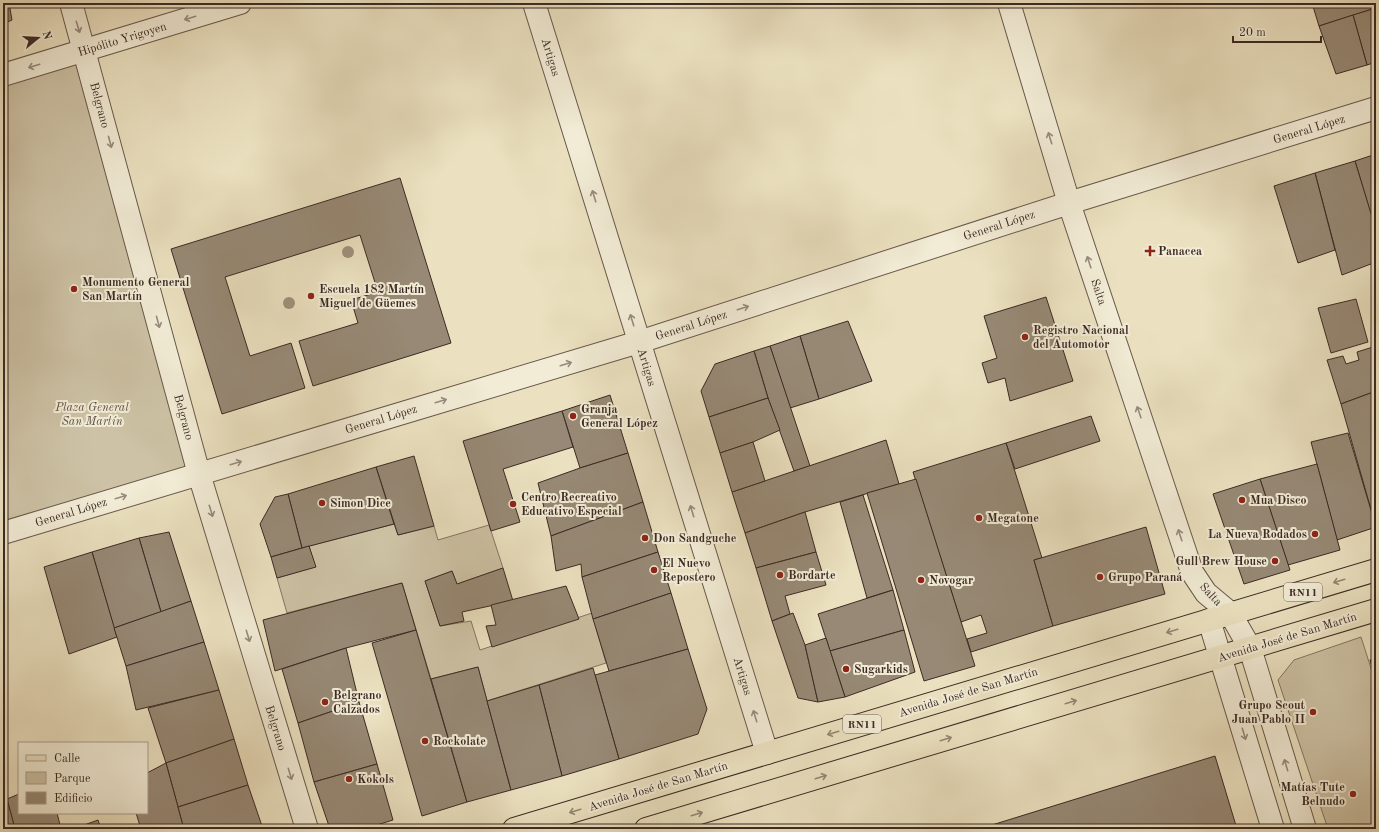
<svg xmlns="http://www.w3.org/2000/svg" width="1379" height="832" viewBox="0 0 1379 832" font-family="'Old Standard TT',serif">
<style>
.green{fill:#cdc2a5;stroke:#847664}
.building{fill:#978975;stroke:#3c2a24}
.lines{fill:none;stroke-linecap:round;stroke-linejoin:round}
.minor-casing{stroke:#68584b;stroke-width:24}
.major-casing{stroke:#3c2a24;stroke-width:24}
.minor{stroke:#f2ecd6;stroke-width:22}
.major{stroke:#ebe1c0;stroke-width:22}
.tree{fill:#9f917c}
.oneway{stroke:#978b7d}
.oneway2{stroke:#948672}
.poi-dot{fill:#8f2418;stroke:#f2ecd6;stroke-width:1.5}
.labels{text-anchor:middle;stroke-width:4;stroke-linejoin:round;paint-order:stroke}
.shield{fill:#f2ecd6;stroke:#736459;stroke-width:1}
.shield-label{font-size:11px;font-weight:bold;fill:#3c2a24}
.street-label{font-size:12px;fill:#3c2a24;stroke:#f2ecd6}
.poi-label{font-size:12px;font-weight:bold;fill:#3c2a24;stroke:#f2ecd6;text-anchor:start}
.park-label{font-size:12px;font-style:italic;fill:#605044;stroke:#f2ecd6}
</style>
<rect width="100%" height="100%" fill="#ebe1c0"/>
<filter id="stains"><feTurbulence type="fractalNoise" baseFrequency=".005" numOctaves="4"/><feColorMatrix values="0 0 0 0 .2 0 0 0 0 .09 0 0 0 0 .02 0 0 0 .5 -.17"/></filter>
<radialGradient id="worn" r=".72"><stop offset=".6" stop-color="#630" stop-opacity="0"/><stop offset="1" stop-color="#630" stop-opacity=".3"/></radialGradient>
<g class="green">
<polygon points="85,50 199,474 3,533 3,75"/>
<polygon points="394,524 398,535 434,526 438,540 489,525 503,568 457,584 452,571 425,581 440,626 471,621 480,650 592,613 606,663 487,701 478,667 431,679 402,583 287,613 277,578 315,567 309,546"/>
<polygon points="1361,637 1376,684 1376,829 1328,829 1278,680 1294,660"/>
</g>
<g class="building">
<polygon points="3,3 9,3 12,20 3,24"/>
<polygon points="1312,3 1376,3 1376,8 1319,26"/>
<polygon points="1376,8 1376,62 1367,65 1353,15"/>
<polygon points="1353,15 1367,65 1336,74 1319,26"/>
<polygon points="1376,154 1376,228 1375,228 1355,161"/>
<polygon points="1355,161 1376,230 1376,262 1342,275 1315,173"/>
<polygon points="1315,173 1335,250 1298,263 1274,186"/>
<polygon points="400,178 451,343 313,386 299,341 358,323 351,300 378,292 360,235 225,277 250,356 291,343 305,388 222,414 171,249"/>
<polygon points="1046,297 1073,381 1010,401 1005,378 988,383 982,363 997,358 984,316"/>
<polygon points="1356,299 1368,342 1331,353 1318,308"/>
<polygon points="848,321 872,381 819,399 800,336"/>
<polygon points="800,336 819,399 790,408 770,346"/>
<polygon points="1373,338 1376,338 1376,347 1376,346"/>
<polygon points="770,346 810,466 794,471 768,398 754,351"/>
<polygon points="1376,346 1376,391 1341,404 1327,360 1343,356 1346,364 1359,360 1357,352"/>
<polygon points="754,351 768,398 709,417 701,391 715,364"/>
<polygon points="1376,391 1376,527 1341,404"/>
<polygon points="610,395 628,453 580,468 562,411"/>
<polygon points="768,398 780,430 753,442 720,453 709,417"/>
<polygon points="562,411 573,447 503,469 520,522 491,531 463,441"/>
<polygon points="1091,416 1100,441 1015,469 1006,443"/>
<polygon points="1348,433 1376,527 1337,540 1311,442"/>
<polygon points="886,440 899,484 805,512 745,533 732,492"/>
<polygon points="753,442 765,481 732,492 720,453"/>
<polygon points="1006,443 1042,558 1034,560 1053,626 971,652 967,639 987,633 981,615 961,622 913,472"/>
<polygon points="628,453 643,502 551,536 538,483 580,468"/>
<polygon points="414,456 434,526 398,535 376,467"/>
<polygon points="1317,464 1340,550 1288,565 1260,479"/>
<polygon points="376,467 394,524 302,548 288,494"/>
<polygon points="916,479 975,666 924,681 867,493"/>
<polygon points="1260,479 1290,570 1244,584 1213,494"/>
<polygon points="288,494 302,548 271,557 260,524 275,497"/>
<polygon points="863,495 893,590 867,598 840,502"/>
<polygon points="643,502 658,552 582,577 581,564 556,571 551,536"/>
<polygon points="805,512 816,552 756,568 745,533"/>
<polygon points="1146,527 1165,594 1053,626 1034,560"/>
<polygon points="169,532 191,601 161,612 139,538"/>
<polygon points="139,538 161,612 114,628 92,552"/>
<polygon points="309,546 316,567 277,578 271,557"/>
<polygon points="92,552 117,637 69,654 44,567"/>
<polygon points="658,552 671,593 593,619 582,577"/>
<polygon points="816,552 826,585 785,596 790,614 772,621 756,568"/>
<polygon points="503,568 513,601 462,612 464,621 440,626 425,581 452,571 457,584"/>
<polygon points="402,583 416,630 346,648 275,671 263,620"/>
<polygon points="566,586 579,619 492,647 486,626 496,625 491,605"/>
<polygon points="893,590 904,630 830,651 818,614"/>
<polygon points="671,593 688,649 609,671 593,619"/>
<polygon points="191,601 204,642 126,666 114,628"/>
<polygon points="793,613 805,645 818,702 798,698 772,621"/>
<polygon points="416,630 467,802 422,816 372,643"/>
<polygon points="904,630 915,672 845,697 830,651"/>
<polygon points="826,638 845,697 818,702 805,645"/>
<polygon points="204,642 219,690 136,710 126,666"/>
<polygon points="346,648 359,702 298,723 282,669"/>
<polygon points="688,649 707,709 698,734 619,759 595,675"/>
<polygon points="1376,658 1376,681 1370,660"/>
<polygon points="478,667 511,790 467,802 431,679"/>
<polygon points="593,668 619,759 562,776 539,685"/>
<polygon points="539,685 562,776 511,790 487,701"/>
<polygon points="219,690 234,739 166,763 148,708"/>
<polygon points="359,702 377,764 314,782 298,723"/>
<polygon points="234,739 248,785 178,807 166,763"/>
<polygon points="1215,756 1237,829 979,829"/>
<polygon points="166,763 184,829 141,829 136,813 147,813 147,773"/>
<polygon points="377,764 393,820 364,829 330,829 314,782"/>
<polygon points="248,785 263,829 184,829 178,807"/>
<polygon points="19,794 19,813 57,813 61,829 15,829 7,799"/>
<polygon points="7,799 15,829 3,829 3,801"/>
<polygon points="98,820 101,829 73,829"/>
</g>
<g class="lines">
<defs>
<g id="minor">
<polyline points="71,3 199,474 307,829"/>
<polyline points="534,3 767,753"/>
<polyline points="1009,3 1069,203 1192,572 1206,593 1230,613 1250,648 1305,829"/>
<polyline points="3,75 240,3"/>
<polyline points="3,533 639,342 1069,203 1376,108"/>
<polyline points="1209,620 1273,829"/>
</g>
<g id="major">
<polyline points="514,829 1376,570"/>
<polyline points="646,829 1376,610"/>
</g>
</defs>
<use href="#minor" class="minor-casing"/>
<use href="#major" class="major-casing"/>
<use href="#minor" class="minor"/>
<use href="#major" class="major"/>
</g>
<g class="tree">
<circle cx="348" cy="252" r="6"/>
<circle cx="289" cy="303" r="6"/>
</g>
<defs><path id="oneway-shaft" d="M-6 0H5M1.5-3L5.5 0L1.5 3" fill="none" stroke-width="1.6" stroke-linecap="round" stroke-linejoin="round"/></defs>
<g class="oneway">
<use href="#oneway-shaft" transform="translate(190 18) rotate(163)"/>
<use href="#oneway-shaft" transform="translate(78 27) rotate(73)"/>
<use href="#oneway-shaft" transform="translate(34 66) rotate(163)"/>
<use href="#oneway-shaft" transform="translate(1050 138) rotate(-107)"/>
<use href="#oneway-shaft" transform="translate(110 142) rotate(75)"/>
<use href="#oneway-shaft" transform="translate(594 196) rotate(-107)"/>
<use href="#oneway-shaft" transform="translate(1089 262) rotate(-108)"/>
<use href="#oneway-shaft" transform="translate(743 308) rotate(-18)"/>
<use href="#oneway-shaft" transform="translate(632 320) rotate(-107)"/>
<use href="#oneway-shaft" transform="translate(158 322) rotate(75)"/>
<use href="#oneway-shaft" transform="translate(566 364) rotate(-17)"/>
<use href="#oneway-shaft" transform="translate(441 401) rotate(-17)"/>
<use href="#oneway-shaft" transform="translate(1139 412) rotate(-109)"/>
<use href="#oneway-shaft" transform="translate(236 463) rotate(-17)"/>
<use href="#oneway-shaft" transform="translate(121 497) rotate(-17)"/>
<use href="#oneway-shaft" transform="translate(211 511) rotate(73)"/>
<use href="#oneway-shaft" transform="translate(692 511) rotate(-107)"/>
<use href="#oneway-shaft" transform="translate(1180 535) rotate(-108)"/>
<use href="#oneway-shaft" transform="translate(248 636) rotate(73)"/>
<use href="#oneway-shaft" transform="translate(755 716) rotate(-107)"/>
<use href="#oneway-shaft" transform="translate(1244 734) rotate(73)"/>
<use href="#oneway-shaft" transform="translate(1286 765) rotate(-107)"/>
<use href="#oneway-shaft" transform="translate(290 774) rotate(73)"/>
</g>
<g class="oneway2">
<use href="#oneway-shaft" transform="translate(1339 581) rotate(163)"/>
<use href="#oneway-shaft" transform="translate(1172 631) rotate(163)"/>
<use href="#oneway-shaft" transform="translate(1071 702) rotate(-17)"/>
<use href="#oneway-shaft" transform="translate(833 733) rotate(163)"/>
<use href="#oneway-shaft" transform="translate(946 739) rotate(-17)"/>
<use href="#oneway-shaft" transform="translate(821 777) rotate(-17)"/>
<use href="#oneway-shaft" transform="translate(575 811) rotate(163)"/>
<use href="#oneway-shaft" transform="translate(697 814) rotate(-17)"/>
</g>
<g class="poi-dot">
<path d="M1148 245h4v4h4v4h-4v4h-4v-4h-4v-4h4z"/>
<circle cx="74" cy="289" r="4"/>
<circle cx="311" cy="296" r="4"/>
<circle cx="1025" cy="337" r="4"/>
<circle cx="573" cy="416" r="4"/>
<circle cx="1242" cy="500" r="4"/>
<circle cx="322" cy="503" r="4"/>
<circle cx="513" cy="504" r="4"/>
<circle cx="979" cy="518" r="4"/>
<circle cx="1315" cy="534" r="4"/>
<circle cx="645" cy="538" r="4"/>
<circle cx="1275" cy="561" r="4"/>
<circle cx="654" cy="570" r="4"/>
<circle cx="780" cy="575" r="4"/>
<circle cx="1100" cy="577" r="4"/>
<circle cx="921" cy="580" r="4"/>
<circle cx="846" cy="669" r="4"/>
<circle cx="325" cy="702" r="4"/>
<circle cx="1313" cy="712" r="4"/>
<circle cx="425" cy="741" r="4"/>
<circle cx="349" cy="779" r="4"/>
<circle cx="1353" cy="794" r="4"/>
</g>
<g class="labels">
<g class="shield">
<rect x="1284" y="583" width="38" height="18" rx="3"/>
<rect x="843" y="715" width="38" height="18" rx="3"/>
</g>
<g class="shield-label">
<text x="1303" y="596">RN11</text>
<text x="862" y="728">RN11</text>
</g>
<g class="street-label">
<text transform="translate(122 39) rotate(-17)" y="4">Hipólito Yrigoyen</text>
<text transform="translate(551 57) rotate(73)" y="4">Artigas</text>
<text transform="translate(100 105) rotate(75)" y="4">Belgrano</text>
<text transform="translate(1309 129) rotate(-17)" y="4">General López</text>
<text transform="translate(999 225) rotate(-18)" y="4">General López</text>
<text transform="translate(1099 292) rotate(72)" y="4">Salta</text>
<text transform="translate(691 325) rotate(-18)" y="4">General López</text>
<text transform="translate(647 367) rotate(73)" y="4">Artigas</text>
<text transform="translate(184 417) rotate(75)" y="4">Belgrano</text>
<text transform="translate(381 419) rotate(-17)" y="4">General López</text>
<text transform="translate(71 512) rotate(-17)" y="4">General López</text>
<text transform="translate(1211 594) rotate(47)" y="4">Salta</text>
<text transform="translate(1287 637) rotate(-17)" y="4">Avenida José de San Martín</text>
<text transform="translate(743 676) rotate(73)" y="4">Artigas</text>
<text transform="translate(968 692) rotate(-17)" y="4">Avenida José de San Martín</text>
<text transform="translate(276 728) rotate(73)" y="4">Belgrano</text>
<text transform="translate(658 786) rotate(-17)" y="4">Avenida José de San Martín</text>
</g>
<g class="poi-label">
<text x="1158" y="255">Panacea</text>
<text x="82" y="286">Monumento General<tspan x="82" dy="14">San Martín</tspan></text>
<text x="319" y="293">Escuela 182 Martín<tspan x="319" dy="14">Miguel de Güemes</tspan></text>
<text x="1033" y="334">Registro Nacional<tspan x="1033" dy="14">del Automotor</tspan></text>
<text x="581" y="413">Granja<tspan x="581" dy="14">General López</tspan></text>
<text x="521" y="501">Centro Recreativo<tspan x="521" dy="14">Educativo Especial</tspan></text>
<text x="1250" y="504">Mua Disco</text>
<text x="330" y="507">Simon Dice</text>
<text x="987" y="522">Megatone</text>
<text x="1307" y="538" text-anchor="end">La Nueva Rodados</text>
<text x="653" y="542">Don Sandguche</text>
<text x="1267" y="565" text-anchor="end">Gull Brew House</text>
<text x="662" y="567">El Nuevo<tspan x="662" dy="14">Repostero</tspan></text>
<text x="788" y="579">Bordarte</text>
<text x="1108" y="581">Grupo Paraná</text>
<text x="929" y="584">Novogar</text>
<text x="854" y="673">Sugarkids</text>
<text x="333" y="699">Belgrano<tspan x="333" dy="14">Calzados</tspan></text>
<text x="1305" y="709" text-anchor="end">Grupo Scout<tspan x="1305" dy="14">Juan Pablo II</tspan></text>
<text x="433" y="745">Rockolate</text>
<text x="357" y="783">Kokols</text>
<text x="1345" y="791" text-anchor="end">Matías Tute<tspan x="1345" dy="14">Belnudo</tspan></text>
</g>
<g class="park-label">
<text x="92" y="411">Plaza General<tspan x="92" dy="14">San Martín</tspan></text>
</g>
</g>
<rect width="1379" height="832" fill="none" stroke="#ebe1c0" stroke-width="16"/>
<rect x="4" y="4" width="1371" height="824" fill="none" stroke="#3c2a24" stroke-width="2"/>
<rect x="8" y="8" width="1363" height="816" fill="none" stroke="#3c2a24"/>
<rect x="18" y="742" width="130" height="72" fill="#f2ecd6" stroke="#a99e8f"/>
<rect x="26" y="755" width="20" height="6" fill="#ebe1c0" stroke="#a99e8f"/>
<text x="54" y="762" font-size="12" fill="#3c2a24">Calle</text>
<rect x="26" y="772" width="20" height="12" fill="#cdc2a5" stroke="#a99e8f"/>
<text x="54" y="782" font-size="12" fill="#3c2a24">Parque</text>
<rect x="26" y="792" width="20" height="12" fill="#978975" stroke="#a99e8f"/>
<text x="54" y="802" font-size="12" fill="#3c2a24">Edificio</text>
<g transform="translate(38 38) rotate(72)" stroke="#f2ecd6" stroke-width="3" paint-order="stroke">
<path d="M0-3L7 15L0 10L-7 15Z" fill="#3c2a24"/>
<text y="-6" font-size="11" font-weight="bold" text-anchor="middle" fill="#3c2a24">N</text>
</g>
<path d="M1233 36v6h88v-6" fill="none" stroke="#3c2a24" stroke-width="2"/>
<text x="1239" y="36" font-size="12" fill="#3c2a24" stroke="#f2ecd6" stroke-width="3" paint-order="stroke">20 m</text>
<rect width="100%" height="100%" filter="url(#stains)"/>
<rect width="100%" height="100%" fill="url(#worn)"/>
</svg>
